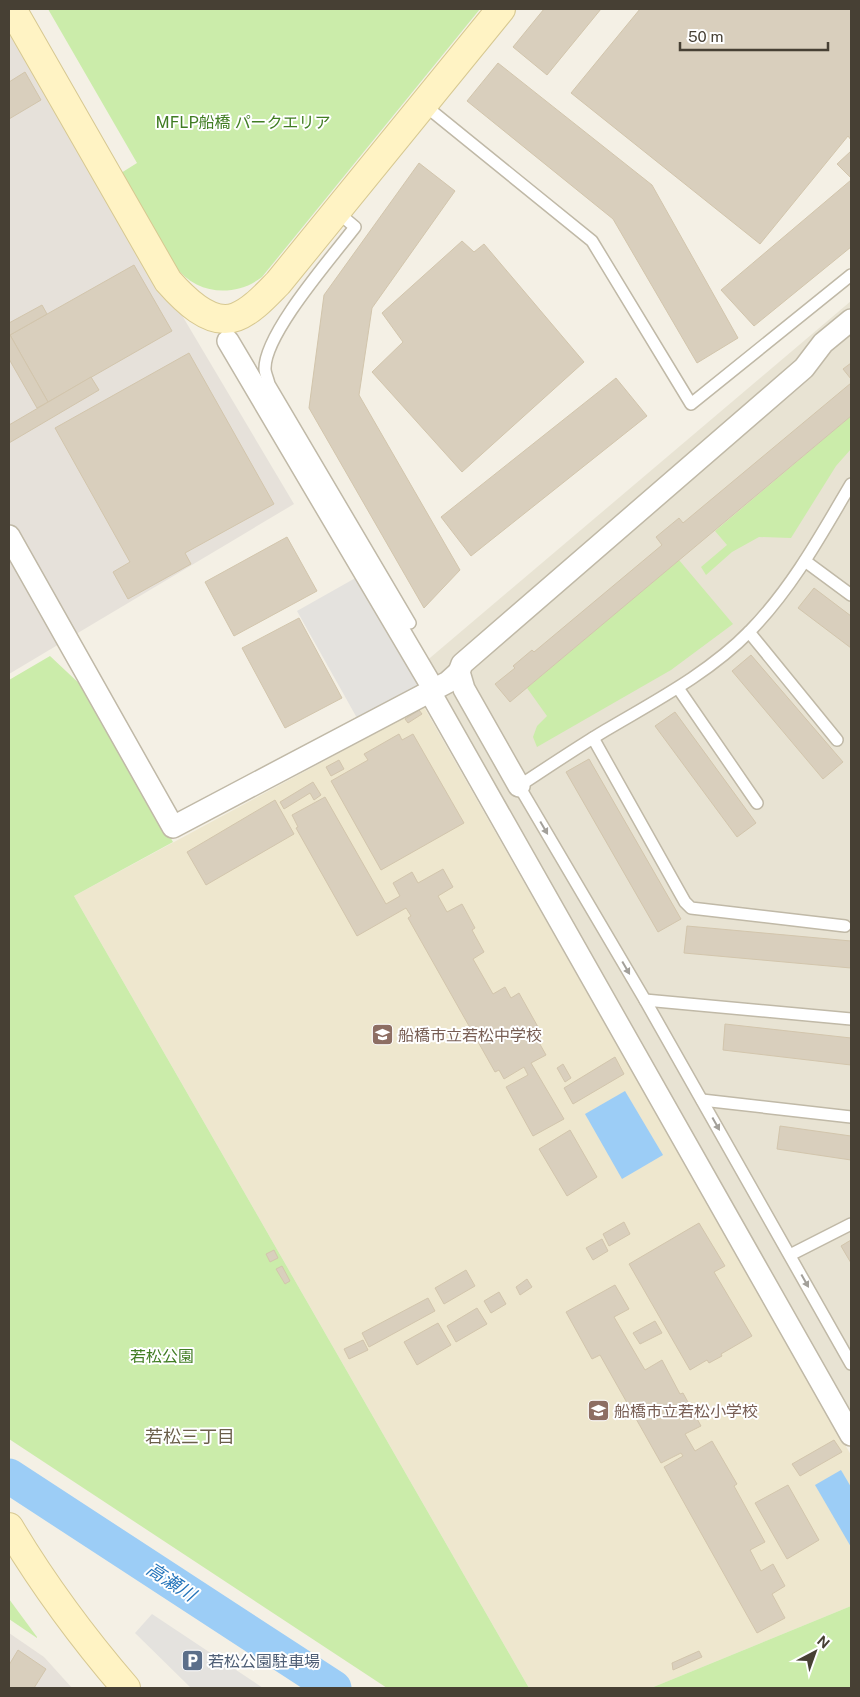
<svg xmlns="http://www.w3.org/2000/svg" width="860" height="1697" viewBox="0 0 860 1697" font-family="'Public Sans','Noto Sans JP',sans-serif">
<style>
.residential{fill:#e8e3d3}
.industrial{fill:#e6e1da}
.education{fill:#eee7ce}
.green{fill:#cbecaa}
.parking{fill:#e4e2de}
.water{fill:#9ccdf6}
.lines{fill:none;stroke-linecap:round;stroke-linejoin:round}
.river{stroke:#9ccdf6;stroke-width:35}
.building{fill:#d9cfbd;stroke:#d2c5ac}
.lane-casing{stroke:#c0b9a7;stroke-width:14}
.street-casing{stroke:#c0b9a7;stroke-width:24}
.secondary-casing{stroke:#d7c891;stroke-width:30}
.lane{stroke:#fff;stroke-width:11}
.street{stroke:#fff;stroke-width:21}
.secondary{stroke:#fff3c4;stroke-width:28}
.oneway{fill:#a3a09a}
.labels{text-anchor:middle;stroke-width:4;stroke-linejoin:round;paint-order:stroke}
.park-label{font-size:16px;fill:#417d23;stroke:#fff}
.education-label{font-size:16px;fill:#785e54;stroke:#fff;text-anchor:start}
.service-label{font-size:16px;fill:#4e5e75;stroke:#fff;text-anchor:start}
.neighbourhood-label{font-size:18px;fill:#6b5f4a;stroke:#fff}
.water-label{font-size:18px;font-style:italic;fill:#2575bb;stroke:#fff}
</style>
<rect width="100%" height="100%" fill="#f4f0e5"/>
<polygon class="residential" points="851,301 851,1415 424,663"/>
<g class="industrial">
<polygon points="9,24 294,504 9,674"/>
<polygon points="9,1633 44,1657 72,1688 9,1688"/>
</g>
<polygon class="education" points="424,707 851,1455 851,1606 651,1688 529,1688 74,896"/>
<g class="green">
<path d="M48,9H480L262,277C235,298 196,295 175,266C166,254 159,239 152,226C141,208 131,191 121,173L137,163Z"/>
<polygon points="851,416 851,449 836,466 791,538 759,537 732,552 706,575 701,567 727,545 715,531"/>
<polygon points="679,560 733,624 671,670 537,747 533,737 537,726 547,716 527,688"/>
<polygon points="50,656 83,687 173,842 74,896 529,1688 387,1688 9,1439 9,680"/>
<polygon points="9,1599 37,1637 37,1638 9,1619"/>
<polygon points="851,1606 851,1688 651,1688"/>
</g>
<g class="parking">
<polygon points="359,576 420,684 357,718 297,611"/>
<polygon points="152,1614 263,1688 191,1688 135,1633"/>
</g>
<g class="water">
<polygon points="625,1091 663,1155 622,1179 585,1114"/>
<polygon points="841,1470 851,1487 851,1547 815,1485"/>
</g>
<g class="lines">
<polyline class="river" points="9,1476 334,1688"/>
</g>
<g class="building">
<polygon points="544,9 601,9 547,75 513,47"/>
<polygon points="640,9 851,9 851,140 848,136 760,244 571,93"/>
<polygon points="498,63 652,185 738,338 697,363 613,219 467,101"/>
<polygon points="25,72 41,100 9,119 9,82"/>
<polygon points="851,151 851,178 837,164"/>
<polygon points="419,163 455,191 372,308 359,395 460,570 424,608 309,408 324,295"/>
<polygon points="851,180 851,247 754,326 721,290"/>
<polygon points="462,241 474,252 484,244 584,362 462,472 372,372 403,342 382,313"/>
<polygon points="134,265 172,331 48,402 10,335"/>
<polygon points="42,305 47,314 10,335 48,402 37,408 9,359 9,323"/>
<polygon points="189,353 274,504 185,553 191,564 128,599 113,572 130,562 55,428"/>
<polygon points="851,363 851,379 843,369"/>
<polygon points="91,377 99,390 9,443 9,425"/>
<polygon points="616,378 647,416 471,556 441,517"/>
<polygon points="851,383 851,416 510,702 495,684 515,668 513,666 532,650 534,652 662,545 656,537 679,518 683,523"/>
<polygon points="287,537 317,591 234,636 205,582"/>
<polygon points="814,588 851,616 851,648 798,608"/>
<polygon points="299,618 342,698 285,728 242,648"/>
<polygon points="751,655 843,762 823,779 732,671"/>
<polygon points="419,710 422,714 408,723 405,719"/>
<polygon points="675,712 756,823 737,837 655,726"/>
<polygon points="399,734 402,740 413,734 464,823 381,870 331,781 368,760 364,754"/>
<polygon points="589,759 681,919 658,932 566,772"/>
<polygon points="339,760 344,769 331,776 326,767"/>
<polygon points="313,782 321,795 314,800 310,793 284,809 280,802"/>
<polygon points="325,797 386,904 400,896 393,883 412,872 418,883 443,869 453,887 438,896 447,912 462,904 475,928 472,930 484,952 473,959 493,994 505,987 511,998 519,993 538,1027 532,1030 546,1055 531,1063 564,1119 533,1136 506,1087 528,1075 524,1067 504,1079 499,1070 495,1072 408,918 411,916 406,908 357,936 296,828 298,827 292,815"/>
<polygon points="275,800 294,834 206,885 187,852"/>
<polygon points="687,926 851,941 851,968 684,953"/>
<polygon points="725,1024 851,1038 851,1065 723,1050"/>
<polygon points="615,1057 624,1074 573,1104 564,1088"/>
<polygon points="563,1064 571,1078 565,1082 557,1068"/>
<polygon points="780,1126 851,1136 851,1160 777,1149"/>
<polygon points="570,1130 597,1177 567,1196 539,1149"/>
<polygon points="624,1222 630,1234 609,1246 603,1234"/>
<polygon points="699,1223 725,1266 714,1272 752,1336 721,1354 722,1356 709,1363 707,1360 690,1370 629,1264"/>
<polygon points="602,1239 608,1251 593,1260 586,1248"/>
<polygon points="851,1240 851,1263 841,1246"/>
<polygon points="274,1250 278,1258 270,1262 266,1254"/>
<polygon points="282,1266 290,1281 285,1284 276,1269"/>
<polygon points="466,1270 475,1286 444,1304 435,1288"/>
<polygon points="527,1279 532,1287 520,1295 516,1287"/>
<polygon points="615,1285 629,1309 614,1317 645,1370 662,1360 680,1394 683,1393 701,1426 685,1434 695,1451 712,1441 737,1484 734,1486 765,1542 750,1550 761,1571 773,1564 785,1586 772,1594 785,1618 757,1633 664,1467 683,1456 681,1453 661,1463 600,1355 592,1359 566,1312"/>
<polygon points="499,1292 506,1304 491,1313 484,1301"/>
<polygon points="428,1298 435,1311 369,1347 362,1333"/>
<polygon points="477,1308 487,1324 456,1342 447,1326"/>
<polygon points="655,1321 662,1333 640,1344 633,1333"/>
<polygon points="438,1323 451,1345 417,1365 404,1342"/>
<polygon points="363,1340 368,1350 349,1359 344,1349"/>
<polygon points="834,1440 842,1452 800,1476 792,1464"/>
<polygon points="788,1485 819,1540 787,1559 755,1503"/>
<polygon points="18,1650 46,1669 34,1688 9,1688 9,1665"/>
<polygon points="699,1651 702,1657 673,1670 672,1663"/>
</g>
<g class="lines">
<defs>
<g id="lane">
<polyline points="423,104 592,241 691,404 851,275"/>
<path d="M336,211L355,227C333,256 264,334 265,369C265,373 268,379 269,384L410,623"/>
<path d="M851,484C821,535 792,588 750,631C709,673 655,701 606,730C576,748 548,767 519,786L645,1000L851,1364"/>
<polyline points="805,561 851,595"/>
<polyline points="749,632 837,740"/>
<polyline points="678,688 757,803"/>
<polyline points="593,738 685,902 691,908 845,926"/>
<polyline points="645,1000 851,1019"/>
<polyline points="702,1100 851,1117"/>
<polyline points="790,1255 851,1224"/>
</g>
<g id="street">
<polyline points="228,341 434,690"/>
<polyline points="9,536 173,827 448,682 459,672"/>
<polyline points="430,692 851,1435"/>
<polyline points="519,786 464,689 459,672 462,664 804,368 823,343 851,320"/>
</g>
<g id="secondary">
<path d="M12,9L168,281C183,298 210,327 236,317C252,311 266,295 278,283L501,9"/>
<path d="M9,1527C43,1584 83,1638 126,1688"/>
</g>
</defs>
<use href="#lane" class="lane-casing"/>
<use href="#street" class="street-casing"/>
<use href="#secondary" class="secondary-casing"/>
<use href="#lane" class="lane"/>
<use href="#street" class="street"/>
<use href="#secondary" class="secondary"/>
</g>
<defs><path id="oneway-solid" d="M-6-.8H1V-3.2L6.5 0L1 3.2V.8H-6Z" transform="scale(1.25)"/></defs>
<g class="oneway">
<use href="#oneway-solid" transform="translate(544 828) rotate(60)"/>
<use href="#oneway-solid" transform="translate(626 968) rotate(60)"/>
<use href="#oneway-solid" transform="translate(716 1124) rotate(61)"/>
<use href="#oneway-solid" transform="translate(805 1281) rotate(61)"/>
</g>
<defs>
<symbol id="school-square" viewBox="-11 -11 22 22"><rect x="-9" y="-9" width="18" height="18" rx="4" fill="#8d6e63" stroke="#fff"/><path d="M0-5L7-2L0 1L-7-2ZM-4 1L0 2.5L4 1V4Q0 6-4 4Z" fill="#fff"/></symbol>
<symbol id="parking-square" viewBox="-11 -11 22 22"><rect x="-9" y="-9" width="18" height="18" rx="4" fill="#5c6f8a" stroke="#fff"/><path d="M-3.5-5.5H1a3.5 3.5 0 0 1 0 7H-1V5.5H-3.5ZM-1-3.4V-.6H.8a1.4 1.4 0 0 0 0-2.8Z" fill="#fff"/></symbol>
</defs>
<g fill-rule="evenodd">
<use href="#school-square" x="370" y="1022" width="25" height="25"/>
<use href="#school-square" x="586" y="1398" width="25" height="25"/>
<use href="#parking-square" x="180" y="1648" width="25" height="25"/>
</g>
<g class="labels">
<g class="park-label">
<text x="243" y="128">MFLP船橋 パークエリア</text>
<text x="162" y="1362">若松公園</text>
</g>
<g class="education-label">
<text x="398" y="1041">船橋市立若松中学校</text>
<text x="614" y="1417">船橋市立若松小学校</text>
</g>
<g class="service-label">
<text x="208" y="1667">若松公園駐車場</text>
</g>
<g class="neighbourhood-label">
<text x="190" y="1443">若松三丁目</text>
</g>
<g class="water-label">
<text transform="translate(171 1582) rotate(33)" y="6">高瀬川</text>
</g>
</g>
<rect width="860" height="1697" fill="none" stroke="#474034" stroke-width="20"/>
<g transform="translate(815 1652) rotate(41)" stroke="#ffffff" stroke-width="4" paint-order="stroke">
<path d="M0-4L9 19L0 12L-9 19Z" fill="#474034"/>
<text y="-8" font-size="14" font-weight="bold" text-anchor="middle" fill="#474034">N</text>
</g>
<path d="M680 42v8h148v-8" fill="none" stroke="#474034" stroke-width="2.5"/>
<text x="688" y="42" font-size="15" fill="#474034" stroke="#ffffff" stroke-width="4" paint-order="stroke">50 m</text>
</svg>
